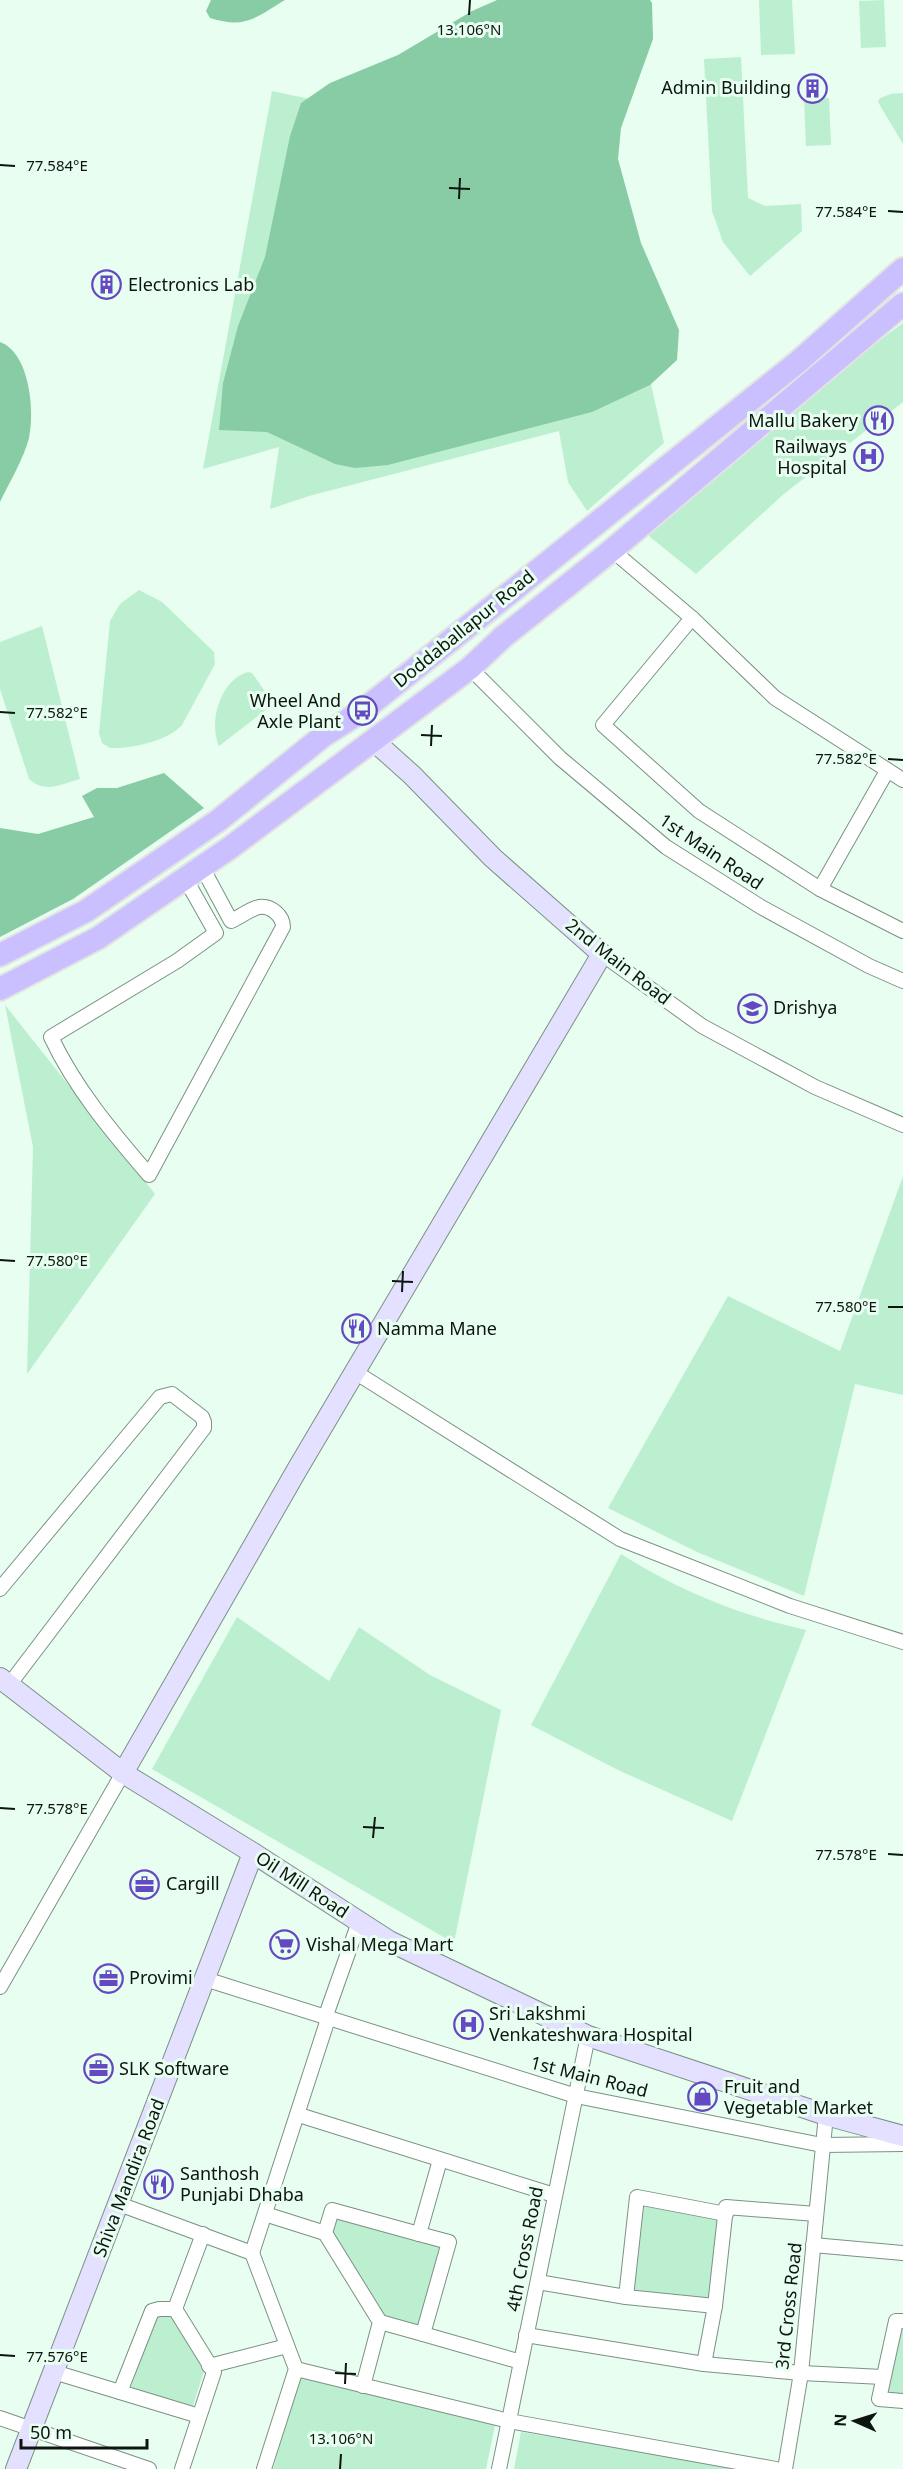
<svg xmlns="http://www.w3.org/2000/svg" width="903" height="2469" viewBox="0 0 903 2469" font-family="'Noto Sans',sans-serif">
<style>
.green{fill:#bcefd0}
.forest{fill:#88cca5}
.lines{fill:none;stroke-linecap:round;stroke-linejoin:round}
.street-casing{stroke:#7c9184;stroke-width:16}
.secondary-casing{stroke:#7c9184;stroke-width:22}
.primary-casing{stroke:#e2e3e2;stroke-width:26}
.street{stroke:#fff;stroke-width:14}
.secondary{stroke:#e4e0ff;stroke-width:20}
.primary{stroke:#cac0ff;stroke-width:22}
.ticks{fill:none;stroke:#0d1510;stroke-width:2}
.labels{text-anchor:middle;stroke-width:6;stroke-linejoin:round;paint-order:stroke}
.poi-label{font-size:18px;fill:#0d1510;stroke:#e7fef0;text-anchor:start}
.street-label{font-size:18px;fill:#0d1510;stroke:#e7fef0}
.ticks-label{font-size:15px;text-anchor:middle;fill:#0d1510;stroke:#e7fef0;stroke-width:6;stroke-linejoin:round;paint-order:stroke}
</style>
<rect width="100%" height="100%" fill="#e7fef0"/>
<g class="green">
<polygon points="759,0 792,0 795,54 761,55"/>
<polygon points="884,0 886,47 861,48 859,1"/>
<polygon points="741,57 748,198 765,206 801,204 802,231 750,276 723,242 712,211 704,59"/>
<polygon points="272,91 602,161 664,443 587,511 568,482 559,431 309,496 270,509 279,447 203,469"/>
<polygon points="903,93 903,144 878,102 880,98 891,94"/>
<polygon points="804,98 829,98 831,145 806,146"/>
<polygon points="903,323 903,402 785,493 696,574 634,524"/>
<path d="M139,590L162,602L214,652L215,664L182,725C168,741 131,749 110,748L102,743L99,733L110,621L120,604Z"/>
<path d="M42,626L80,779C62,784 45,794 29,779L0,689V642Z"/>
<path d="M248,672L252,673L264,690L276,702L219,746C208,722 221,679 248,672Z"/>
<polygon points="5,1005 155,1194 27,1374 33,1147"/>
<polygon points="903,1176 903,1395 855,1384 804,1596 697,1552 608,1508 728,1296 840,1351"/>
<path d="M621,1554C679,1591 739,1615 806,1630L732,1821L618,1770L531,1725Z"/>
<polygon points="237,1617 329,1681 359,1627 430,1675 501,1710 454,1943 152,1769"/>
<polygon points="644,2202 722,2216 713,2299 632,2291"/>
<polygon points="336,2215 443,2245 420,2328 384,2317 332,2234"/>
<polygon points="173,2316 204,2371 192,2409 131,2387 156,2317"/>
<polygon points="900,2327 903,2327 903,2394 885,2392"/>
<polygon points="301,2372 495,2425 486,2469 273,2469"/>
<polygon points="521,2432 745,2469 514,2469"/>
</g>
<g class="forest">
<path d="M211,0H285C255,18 245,29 210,18L206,11Z"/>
<polygon points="497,0 650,0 652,3 653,39 621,128 618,159 641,243 679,330 677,360 650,385 592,412 388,465 355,468 335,464 267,432 219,430 223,383 238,326 265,257 290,136 301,103 330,83 398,55 472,11"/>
<path d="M0,342C30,353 35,412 29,438C24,458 9,483 0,502Z"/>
<polygon points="164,773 204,808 73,899 0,937 0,828 38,834 94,817 82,796 97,788 117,788"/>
</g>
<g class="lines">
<defs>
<g id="street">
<polyline points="612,550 692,618 775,698 903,780"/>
<polyline points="692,618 603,725 699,811 820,889 903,931"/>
<polyline points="470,668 560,758 666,847 761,907 869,966 903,981"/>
<path d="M185,878L216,933L177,961L51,1037C75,1088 112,1132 149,1175L283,927C283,916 271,905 259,907C250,909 240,917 231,921L202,867"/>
<polyline points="820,889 887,771"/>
<polyline points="602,954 702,1026 815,1087 903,1125"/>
<polyline points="355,1372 620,1539 790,1606 903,1642"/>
<polyline points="0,1589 160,1397 172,1394 202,1417 204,1422 204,1428 9,1685"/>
<polyline points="205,1979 576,2096 822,2145 903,2144"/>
<polyline points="0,1987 123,1773"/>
<polyline points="325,2018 359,1922"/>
<polyline points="299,2115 554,2195"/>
<polyline points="440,2160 419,2234 449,2242 423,2334 521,2362"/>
<polyline points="119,2204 252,2253"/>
<polyline points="265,2214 325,2233 380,2322 363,2386"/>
<polyline points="325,2233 332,2210 419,2234"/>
<polyline points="813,2245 903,2253"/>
<polyline points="252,2253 328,2019"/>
<polyline points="252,2253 296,2369 264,2469"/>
<polyline points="538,2282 626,2297 715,2306 704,2364"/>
<polyline points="626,2297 637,2197 726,2214"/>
<polyline points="715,2306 726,2207 816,2214"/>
<polyline points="175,2309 214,2372 182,2469"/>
<polyline points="175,2309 203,2234"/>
<polyline points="903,2321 896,2321 879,2399 903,2401"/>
<polyline points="380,2322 423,2334"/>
<polyline points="526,2335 704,2364 801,2373 883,2377"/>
<polyline points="209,2366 287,2346"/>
<polyline points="296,2369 509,2421 776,2469"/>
<polyline points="54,2372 199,2416"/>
<polyline points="120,2392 152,2311 159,2309 175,2309"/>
<polyline points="0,2418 149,2469"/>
<polyline points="499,2469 588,2036"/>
<polyline points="785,2469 801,2373 826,2115"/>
</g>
<g id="secondary">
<polyline points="0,1678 123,1773 253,1853 389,1941 588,2036 826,2115 903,2136"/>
<polyline points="123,1773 298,1468 602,954 493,858 412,775 374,741"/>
<polyline points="16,2469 253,1853"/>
</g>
<g id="primary">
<polyline points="0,955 86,911 219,820 323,736 362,711 456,636 798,362 903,269"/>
<polyline points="0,989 98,938 231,847 470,668 503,637 612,550 903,304"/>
</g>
</defs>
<use href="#street" class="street-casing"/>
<use href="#secondary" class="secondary-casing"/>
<use href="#primary" class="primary-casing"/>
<use href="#street" class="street"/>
<use href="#secondary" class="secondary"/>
<use href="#primary" class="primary"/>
</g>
<path class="ticks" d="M469,15L470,0M0,165L15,166M449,188L470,189M459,199L460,178M888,211L903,212M0,712L15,713M421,735L442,736M431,746L432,725M888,759L903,760M0,1260L15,1261M392,1281L413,1282M402,1292L403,1271M888,1307H903M0,1808L15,1809M363,1827L384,1828M373,1838L375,1817M888,1854L903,1855M0,2355L15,2356M335,2373L356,2374M345,2384L346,2363M340,2469L341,2454"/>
<defs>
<symbol id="building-ring" viewBox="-11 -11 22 22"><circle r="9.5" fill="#e7fef0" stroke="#6549c2" stroke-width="1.5"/><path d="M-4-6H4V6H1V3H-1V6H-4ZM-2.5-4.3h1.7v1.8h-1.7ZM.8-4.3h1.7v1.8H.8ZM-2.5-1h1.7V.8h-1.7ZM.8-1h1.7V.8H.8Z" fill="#6549c2"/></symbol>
<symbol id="restaurant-ring" viewBox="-11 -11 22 22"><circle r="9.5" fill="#e7fef0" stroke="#6549c2" stroke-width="1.5"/><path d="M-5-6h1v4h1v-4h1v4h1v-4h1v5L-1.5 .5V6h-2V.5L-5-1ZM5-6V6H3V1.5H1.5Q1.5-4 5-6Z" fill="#6549c2"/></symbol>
<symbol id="hospital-ring" viewBox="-11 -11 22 22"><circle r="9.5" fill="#e7fef0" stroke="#6549c2" stroke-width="1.5"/><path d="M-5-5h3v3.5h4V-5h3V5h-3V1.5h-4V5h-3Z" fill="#6549c2"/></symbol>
<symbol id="bus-ring" viewBox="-11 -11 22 22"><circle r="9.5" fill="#e7fef0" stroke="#6549c2" stroke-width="1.5"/><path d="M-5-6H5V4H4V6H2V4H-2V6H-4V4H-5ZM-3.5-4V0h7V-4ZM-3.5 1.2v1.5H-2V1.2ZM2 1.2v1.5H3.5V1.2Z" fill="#6549c2"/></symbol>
<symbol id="school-ring" viewBox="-11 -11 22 22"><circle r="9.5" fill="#e7fef0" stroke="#6549c2" stroke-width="1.5"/><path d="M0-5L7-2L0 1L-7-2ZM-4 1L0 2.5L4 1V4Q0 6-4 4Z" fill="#6549c2"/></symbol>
<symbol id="office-ring" viewBox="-11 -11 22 22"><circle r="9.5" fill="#e7fef0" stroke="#6549c2" stroke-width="1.5"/><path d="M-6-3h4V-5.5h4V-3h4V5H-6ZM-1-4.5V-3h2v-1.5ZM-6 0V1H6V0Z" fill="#6549c2"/></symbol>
<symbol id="supermarket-ring" viewBox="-11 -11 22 22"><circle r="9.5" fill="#e7fef0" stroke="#6549c2" stroke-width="1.5"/><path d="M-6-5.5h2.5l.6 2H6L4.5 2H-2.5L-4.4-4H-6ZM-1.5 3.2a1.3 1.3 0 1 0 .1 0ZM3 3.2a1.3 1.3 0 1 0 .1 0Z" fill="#6549c2"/></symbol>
<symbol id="shop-ring" viewBox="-11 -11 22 22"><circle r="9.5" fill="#e7fef0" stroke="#6549c2" stroke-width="1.5"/><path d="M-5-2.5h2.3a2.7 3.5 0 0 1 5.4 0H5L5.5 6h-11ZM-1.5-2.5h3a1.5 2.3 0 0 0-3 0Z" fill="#6549c2"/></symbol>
</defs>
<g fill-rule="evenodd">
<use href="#building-ring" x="796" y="72" width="33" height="33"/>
<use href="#building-ring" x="90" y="268" width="33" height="33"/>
<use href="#restaurant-ring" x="862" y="404" width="33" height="33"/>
<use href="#hospital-ring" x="852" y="440" width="33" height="33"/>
<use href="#bus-ring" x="346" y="694" width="33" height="33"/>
<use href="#school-ring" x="736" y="992" width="33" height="33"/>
<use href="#restaurant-ring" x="340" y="1312" width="33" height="33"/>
<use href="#office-ring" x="128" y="1868" width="33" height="33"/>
<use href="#supermarket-ring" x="268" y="1928" width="33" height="33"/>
<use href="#office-ring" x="92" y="1962" width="33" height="33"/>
<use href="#hospital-ring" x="452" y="2008" width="33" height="33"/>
<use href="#office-ring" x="82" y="2052" width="33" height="33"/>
<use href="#shop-ring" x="686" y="2080" width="33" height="33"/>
<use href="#restaurant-ring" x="142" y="2168" width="33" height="33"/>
</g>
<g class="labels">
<g class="poi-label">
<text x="791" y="94" text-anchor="end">Admin Building</text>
<text x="128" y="291">Electronics Lab</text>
<text x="858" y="427" text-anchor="end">Mallu Bakery</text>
<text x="847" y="453" text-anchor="end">Railways<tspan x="847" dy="21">Hospital</tspan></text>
<text x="341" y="707" text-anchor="end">Wheel And<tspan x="341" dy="21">Axle Plant</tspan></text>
<text x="773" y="1014">Drishya</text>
<text x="377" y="1335">Namma Mane</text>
<text x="166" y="1890">Cargill</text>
<text x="306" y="1951">Vishal Mega Mart</text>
<text x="129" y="1984">Provimi</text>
<text x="489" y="2020">Sri Lakshmi<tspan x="489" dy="21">Venkateshwara Hospital</tspan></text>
<text x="119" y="2075">SLK Software</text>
<text x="724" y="2093">Fruit and<tspan x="724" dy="21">Vegetable Market</tspan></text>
<text x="180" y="2180">Santhosh<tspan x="180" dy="21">Punjabi Dhaba</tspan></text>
</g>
<g class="street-label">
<text transform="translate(464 629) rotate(-39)" y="6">Doddaballapur Road</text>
<text transform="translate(711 852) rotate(34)" y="6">1st Main Road</text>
<text transform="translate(618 962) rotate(38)" y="6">2nd Main Road</text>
<text transform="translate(302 1885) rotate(33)" y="6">Oil Mill Road</text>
<text transform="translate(589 2077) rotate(14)" y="6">1st Main Road</text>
<text transform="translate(129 2178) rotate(-69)" y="6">Shiva Mandira Road</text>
<text transform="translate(525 2249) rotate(-79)" y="6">4th Cross Road</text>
<text transform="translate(789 2306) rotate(-84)" y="6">3rd Cross Road</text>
</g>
</g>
<g class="ticks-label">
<text x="469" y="35">13.106°N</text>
<text x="57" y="171">77.584°E</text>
<text x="846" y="217">77.584°E</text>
<text x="57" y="718">77.582°E</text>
<text x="846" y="764">77.582°E</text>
<text x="57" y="1266">77.580°E</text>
<text x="846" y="1312">77.580°E</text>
<text x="57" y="1814">77.578°E</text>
<text x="846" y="1860">77.578°E</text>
<text x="57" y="2362">77.576°E</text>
<text x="341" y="2444">13.106°N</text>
</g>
<g transform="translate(855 2421) rotate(273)" stroke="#e7fef0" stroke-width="4.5" paint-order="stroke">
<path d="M0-4.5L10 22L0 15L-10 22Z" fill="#0d1510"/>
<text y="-9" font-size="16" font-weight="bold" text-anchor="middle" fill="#0d1510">N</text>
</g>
<path d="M21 2439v9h126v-9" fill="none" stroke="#0d1510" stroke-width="3"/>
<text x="30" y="2439" font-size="18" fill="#0d1510" stroke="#e7fef0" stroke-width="4.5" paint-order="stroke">50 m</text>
</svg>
